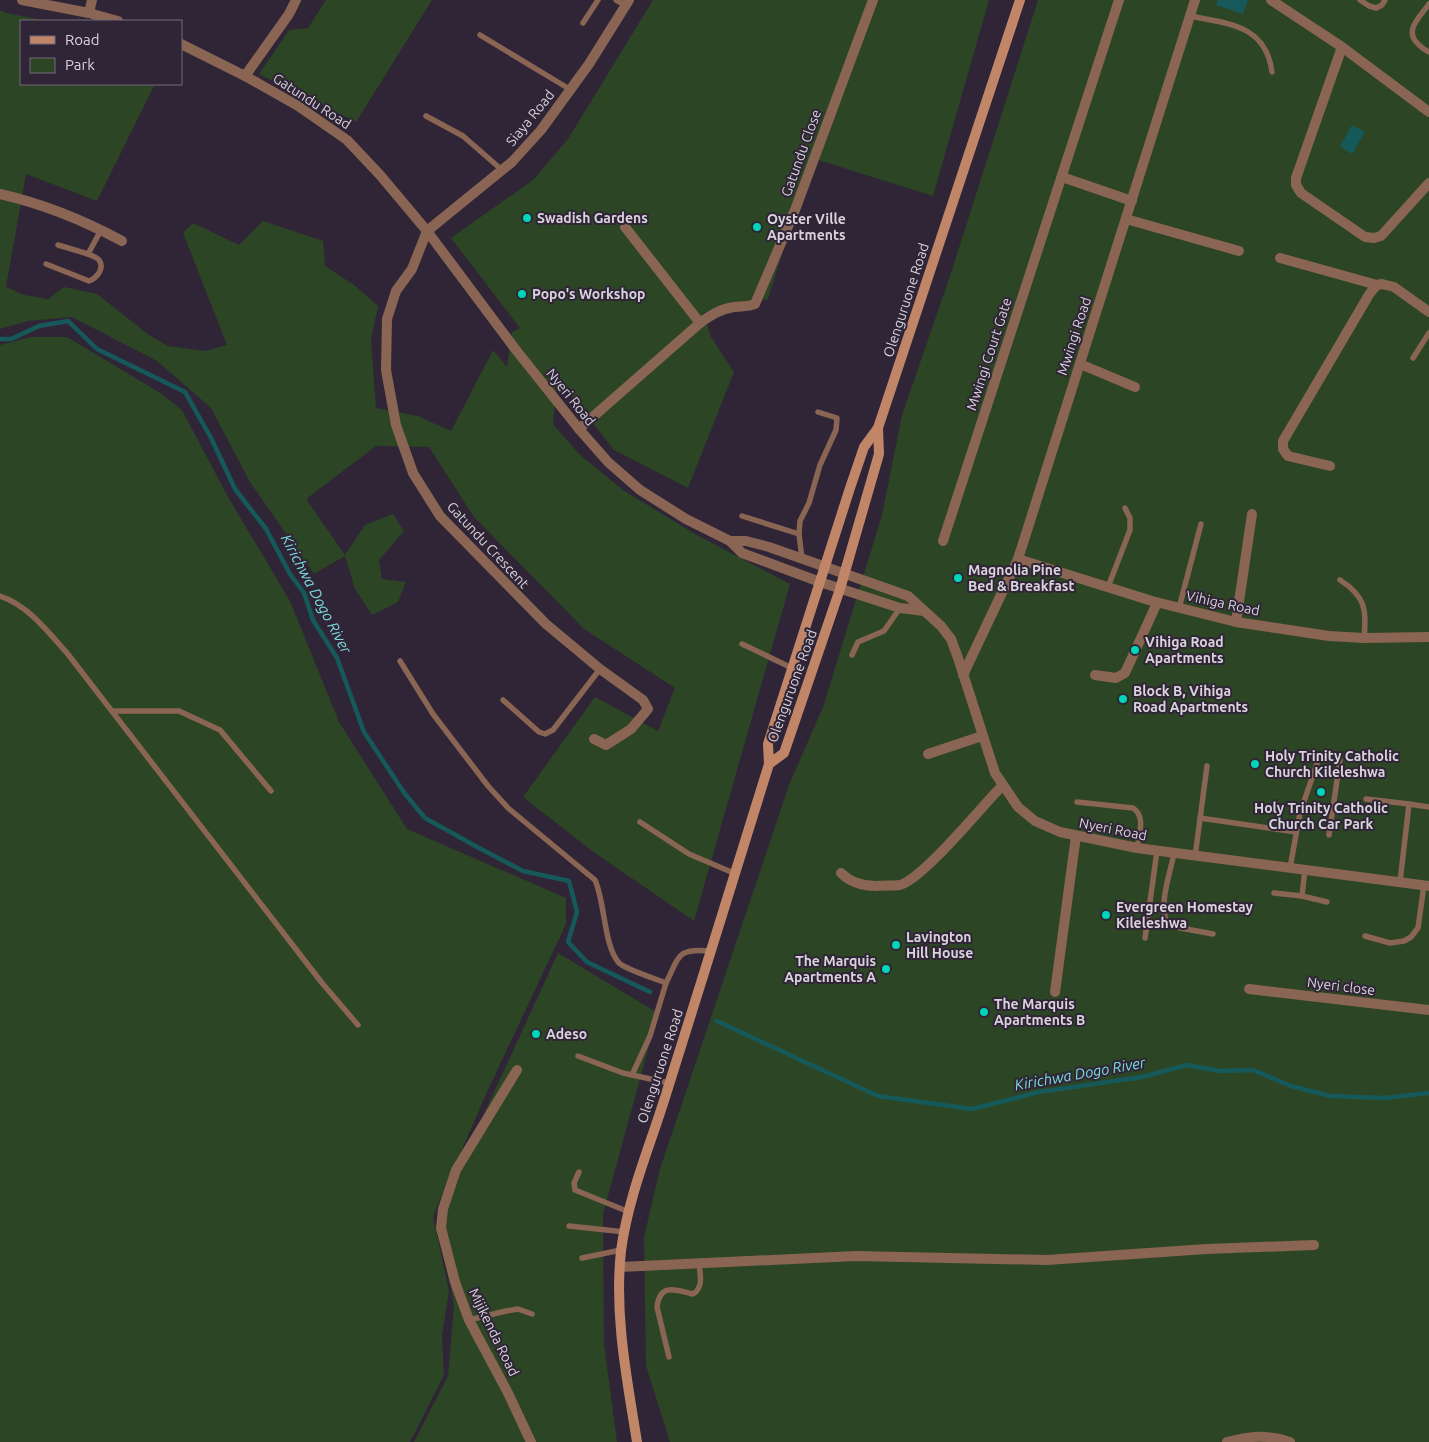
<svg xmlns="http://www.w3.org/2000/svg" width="1429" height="1442" viewBox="0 0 1429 1442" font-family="Ubuntu,sans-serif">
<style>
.green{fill:#2c4524}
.water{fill:#16595a}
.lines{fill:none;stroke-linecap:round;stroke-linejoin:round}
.stream{stroke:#16595a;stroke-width:4.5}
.lane{stroke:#8a6553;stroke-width:5.5}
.street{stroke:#8a6553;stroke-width:10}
.secondary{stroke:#c18668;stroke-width:10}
.poi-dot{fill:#00d5b7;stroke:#2f2536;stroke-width:2}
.labels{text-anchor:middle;stroke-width:4;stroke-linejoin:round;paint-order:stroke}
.street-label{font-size:14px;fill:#d9d3de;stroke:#2f2536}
.poi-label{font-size:14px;font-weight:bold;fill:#d9d3de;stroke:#2f2536;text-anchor:start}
.water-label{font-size:15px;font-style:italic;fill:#79dde0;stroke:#2f2536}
</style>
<rect width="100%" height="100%" fill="#2f2536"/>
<g class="green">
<polygon points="326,0 432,0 356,122 259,74 289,30 308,28"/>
<polygon points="653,0 989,0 933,196 812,158 768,299 703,313 711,337 734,372 688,488 614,450 562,384 556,389 553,424 579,454 623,490 695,534 790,584 694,921 592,851 523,797 595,697 658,731 675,688 584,629 474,517 429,447 376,446 306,499 345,555 365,525 393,514 404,531 379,560 382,579 406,582 398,602 372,615 355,589 345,556 314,574 250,482 211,408 157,361 72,317 28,321 0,329 0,10 6,13 48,21 21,21 21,84 155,84 97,201 26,174 6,287 24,295 48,299 64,287 97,294 149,335 168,346 205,351 227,345 183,233 193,223 239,245 263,221 323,241 325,266 354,285 378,306 371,339 376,408 418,416 451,431 493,350 507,367 512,332 520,328 451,238 533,180 568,139"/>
<polygon points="1038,0 1429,0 1429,1442 670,1442 646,1366 644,1237 660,1169 789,785 823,707 882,515 902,415 950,276"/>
<polygon points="31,337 67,337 162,394 182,410 228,497 290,601 339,722 407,829 566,898 566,924 487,1092 433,1216 449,1291 442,1336 444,1375 410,1442 0,1442 0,345"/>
<polygon points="558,953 658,1013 603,1214 604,1344 617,1442 414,1442 448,1376 454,1305 437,1216"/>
</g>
<g class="water">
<polygon points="1218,0 1248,0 1243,14 1216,5"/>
<polygon points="1352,125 1365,132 1352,154 1340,146"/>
</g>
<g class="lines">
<g class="stream">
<polyline points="0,339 11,339 39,326 68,321 97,349 185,392 211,438 235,489 266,529 290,574 304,593 313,620 337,658 364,732 405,794 425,818 479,848 523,871 569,881 577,912 568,942 587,962 650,992"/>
<polyline points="717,1021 878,1096 972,1109 1039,1092 1142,1077 1187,1065 1219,1071 1253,1070 1291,1086 1331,1096 1384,1098 1429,1093"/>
</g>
<g class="lane">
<polyline points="616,0 625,5"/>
<polyline points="1360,0 1369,6 1376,8 1382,5 1385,0"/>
<path d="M1429,4C1419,18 1403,31 1419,45C1422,48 1425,50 1429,52"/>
<path d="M1190,16C1229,24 1266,25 1272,72"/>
<polyline points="583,23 598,0"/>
<polyline points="480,35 571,90"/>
<polyline points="426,116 463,136 502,170"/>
<polyline points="58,245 88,254"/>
<path d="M46,264L89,281C97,278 105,268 99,260C97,257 92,256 88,254L101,230"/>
<polyline points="1413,358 1429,333"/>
<polyline points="742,516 799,534"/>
<polyline points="802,559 799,534 800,521 809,503 820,465 836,430 837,418 818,412"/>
<path d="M1340,580C1365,596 1367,609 1364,638"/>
<polyline points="1108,587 1130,530 1130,518 1125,508"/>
<path d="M0,596C28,605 48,632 67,653L322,983L358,1025"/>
<polyline points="1179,608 1201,524"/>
<polyline points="742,644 792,668"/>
<polyline points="852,655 858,642 884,631 900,608"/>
<path d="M400,661L433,714L488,786L508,808L595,880C605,902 604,947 619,963C625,969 656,979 666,983C680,955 677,948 711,951"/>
<polyline points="503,700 539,732 545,734 553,730 600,669"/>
<polyline points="112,711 179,711 220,730 271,791"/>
<polyline points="1366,799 1409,804 1400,882"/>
<path d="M1077,802L1133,808C1146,817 1139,834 1137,848"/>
<polyline points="1409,804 1429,807"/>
<polyline points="1200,818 1296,832"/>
<polyline points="640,822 689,854 736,874"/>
<path d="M1174,854C1170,873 1156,912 1170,926L1213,934"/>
<polyline points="1195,857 1207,766"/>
<polyline points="1290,868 1300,813 1320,755 1340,760 1329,835"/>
<polyline points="1305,870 1302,896 1327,902"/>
<polyline points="1274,893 1302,896"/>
<polyline points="1365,936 1390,943 1404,941 1411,937 1418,928 1424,885"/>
<polyline points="1145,938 1157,851"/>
<polyline points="578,1056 623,1073 669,1083"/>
<polyline points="632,1075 650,1036 666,983"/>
<polyline points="579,1172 574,1183 575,1190 629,1212"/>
<polyline points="569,1226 625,1232"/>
<polyline points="582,1258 621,1250"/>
<polyline points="469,1320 506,1311 518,1309 532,1314"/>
<path d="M669,1357L657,1307C660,1282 676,1290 693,1294C704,1287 700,1275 699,1263"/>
</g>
<g class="street">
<polyline points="22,0 89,13 118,21"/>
<polyline points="1271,0 1342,47 1429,112"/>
<polyline points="89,13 92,0"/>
<polyline points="181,44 245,76 298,106 347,140 380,175 427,231 516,350 579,429 608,462 640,490 686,519 730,541 742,553 820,582 900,608 924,611"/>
<polyline points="1342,47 1296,178 1296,185 1301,193 1365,237 1374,238 1381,236 1429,183"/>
<polyline points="245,76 289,14 296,0"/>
<polyline points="1062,177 1132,201"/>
<path d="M0,194C44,204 83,220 122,241"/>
<polyline points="1126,219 1239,251"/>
<polyline points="625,227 700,323"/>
<polyline points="1280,258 1377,285"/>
<polyline points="1080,364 1135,387"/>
<path d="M579,429L700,323C711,315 720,309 734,307C742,306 748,307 755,304L795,210L873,0"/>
<polyline points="1330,466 1288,456 1283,449 1283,441 1370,293 1377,285 1382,284 1394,287 1429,312"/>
<polyline points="730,541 746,541 769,547 908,596 941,626 951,639 958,658 995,773 1018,807 1035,821 1060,832 1137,848 1429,886"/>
<polyline points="943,541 1119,0"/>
<polyline points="1018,559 1152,601 1236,622 1329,636 1364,638 1429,637"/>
<polyline points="1236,622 1252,514"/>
<polyline points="963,675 1018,559 1195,0"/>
<polyline points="1095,675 1116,678 1125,673 1157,603"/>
<polyline points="594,739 606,745 631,729 648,709 643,700 600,669 546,624 440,516 413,473 396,425 386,370 387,319 396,291 412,269 427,231 512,162 541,130 589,64 629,0"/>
<polyline points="928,754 982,736"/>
<path d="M841,873C850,882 863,886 876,886C884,885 892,886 900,885C923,879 982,806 1002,786"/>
<polyline points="1249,989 1429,1010"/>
<polyline points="1055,992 1076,836"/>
<polyline points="517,1070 456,1170 443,1209 441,1228 455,1282 469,1320 508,1393 531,1442"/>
<polyline points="620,1267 856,1256 1047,1260 1206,1249 1314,1245"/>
<path d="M1227,1442C1251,1436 1265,1434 1290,1442"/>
</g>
<g class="secondary">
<polyline points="769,764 768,744 850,488 864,447 878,428"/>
<path d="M637,1442C627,1379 614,1315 621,1251C628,1196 651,1144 667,1091C701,982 736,873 769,764L784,753L840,589L879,454L878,428L1020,0"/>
</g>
</g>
<g class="poi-dot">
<circle cx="527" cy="218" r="5"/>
<circle cx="757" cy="227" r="5"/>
<circle cx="522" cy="294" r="5"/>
<circle cx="958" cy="578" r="5"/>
<circle cx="1135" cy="650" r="5"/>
<circle cx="1123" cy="699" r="5"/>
<circle cx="1255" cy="764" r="5"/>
<circle cx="1321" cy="792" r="5"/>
<circle cx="1106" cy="915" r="5"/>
<circle cx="896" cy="945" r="5"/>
<circle cx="886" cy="969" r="5"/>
<circle cx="984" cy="1012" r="5"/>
<circle cx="536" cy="1034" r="5"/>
</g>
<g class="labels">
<g class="street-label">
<text transform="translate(312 101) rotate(33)" y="5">Gatundu Road</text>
<text transform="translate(530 118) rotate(-51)" y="5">Siaya Road</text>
<text transform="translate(801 153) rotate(-70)" y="5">Gatundu Close</text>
<text transform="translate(906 300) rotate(-72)" y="5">Olenguruone Road</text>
<text transform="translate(1074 336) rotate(-72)" y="5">Mwingi Road</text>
<text transform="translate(989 354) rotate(-72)" y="5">Mwingi Court Gate</text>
<text transform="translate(571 397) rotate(51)" y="5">Nyeri Road</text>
<text transform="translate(488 545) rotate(47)" y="5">Gatundu Crescent</text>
<text transform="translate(1223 603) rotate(12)" y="5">Vihiga Road</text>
<text transform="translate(792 686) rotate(-70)" y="5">Olenguruone Road</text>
<text transform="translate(1113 829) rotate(11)" y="5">Nyeri Road</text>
<text transform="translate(1341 986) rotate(7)" y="5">Nyeri close</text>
<text transform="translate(660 1066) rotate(-72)" y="5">Olenguruone Road</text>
<text transform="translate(494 1332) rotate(64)" y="5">Mijikenda Road</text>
</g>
<g class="poi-label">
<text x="537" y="223">Swadish Gardens</text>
<text x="767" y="224">Oyster Ville<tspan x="767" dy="16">Apartments</tspan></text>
<text x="532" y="299">Popo's Workshop</text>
<text x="968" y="575">Magnolia Pine<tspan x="968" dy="16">Bed &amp; Breakfast</tspan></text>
<text x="1145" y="647">Vihiga Road<tspan x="1145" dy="16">Apartments</tspan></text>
<text x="1133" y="696">Block B, Vihiga<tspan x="1133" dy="16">Road Apartments</tspan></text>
<text x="1265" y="761">Holy Trinity Catholic<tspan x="1265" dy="16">Church Kileleshwa</tspan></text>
<text x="1321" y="813" text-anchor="middle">Holy Trinity Catholic<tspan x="1321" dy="16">Church Car Park</tspan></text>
<text x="1116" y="912">Evergreen Homestay<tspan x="1116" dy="16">Kileleshwa</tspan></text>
<text x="906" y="942">Lavington<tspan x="906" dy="16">Hill House</tspan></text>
<text x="876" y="966" text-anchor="end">The Marquis<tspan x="876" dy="16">Apartments A</tspan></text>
<text x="994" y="1009">The Marquis<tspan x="994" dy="16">Apartments B</tspan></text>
<text x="546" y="1039">Adeso</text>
</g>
<g class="water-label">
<text transform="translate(316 594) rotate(62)" y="5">Kirichwa Dogo River</text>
<text transform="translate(1080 1074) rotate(-10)" y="5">Kirichwa Dogo River</text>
</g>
</g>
<rect x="20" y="20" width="162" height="65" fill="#2f2536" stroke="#736b79"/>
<rect x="30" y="36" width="25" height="8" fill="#c18668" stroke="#736b79"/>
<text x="65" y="45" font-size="15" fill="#d9d3de">Road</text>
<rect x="30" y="58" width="25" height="15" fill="#2c4524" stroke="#736b79"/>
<text x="65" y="70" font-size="15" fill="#d9d3de">Park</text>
</svg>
